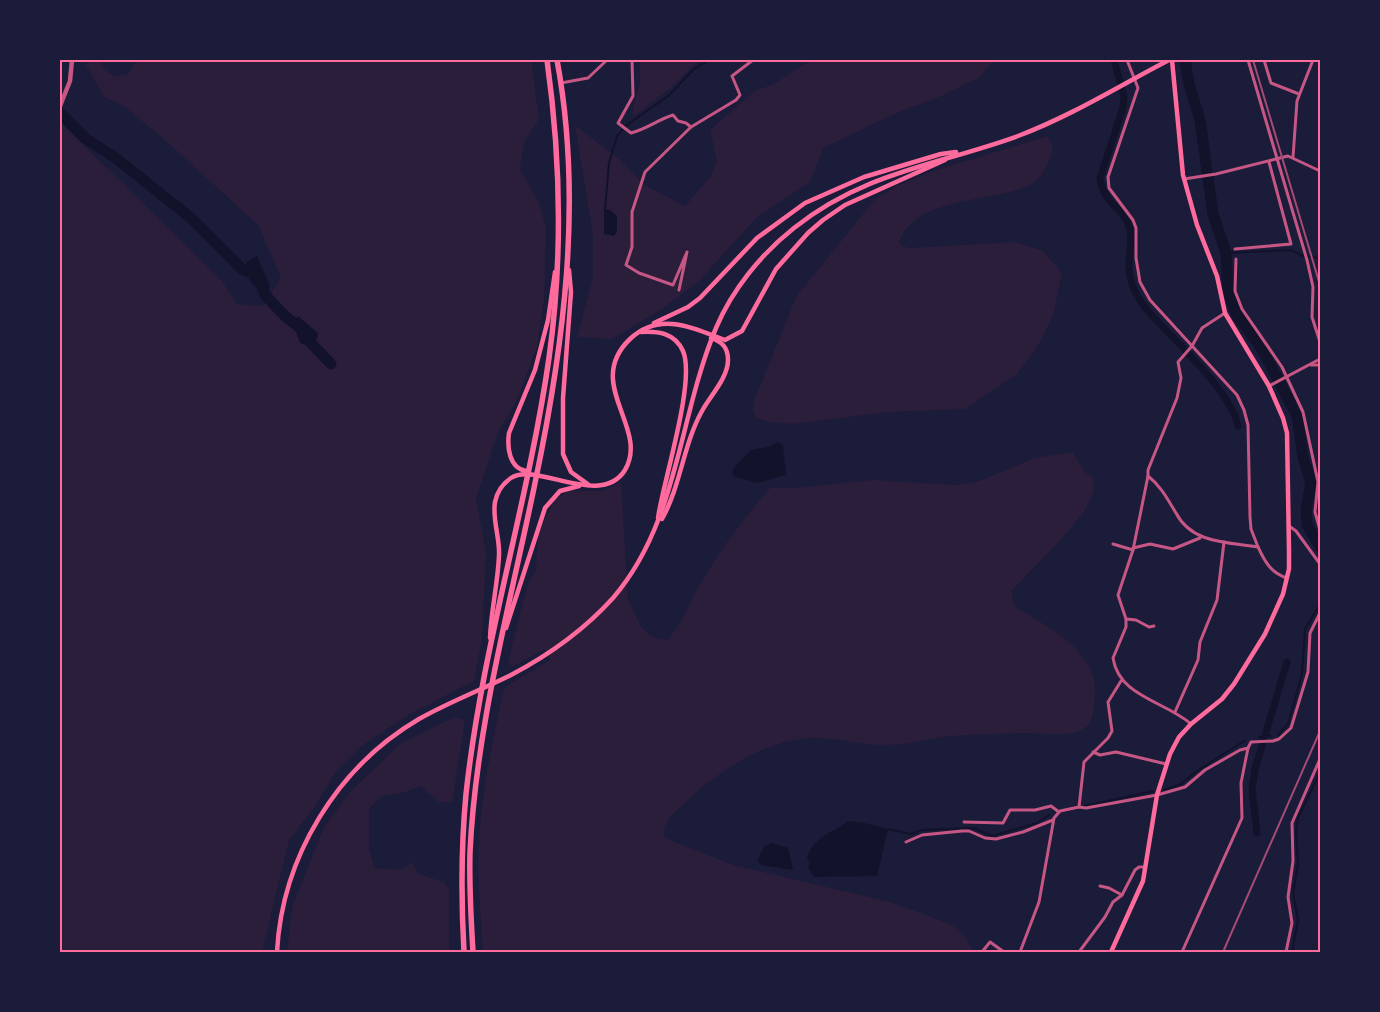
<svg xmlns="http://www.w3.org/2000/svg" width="1380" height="1012" viewBox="0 0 1380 1012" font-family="Poppins,sans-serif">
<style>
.green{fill:#2a1e3b}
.water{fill:#12122b}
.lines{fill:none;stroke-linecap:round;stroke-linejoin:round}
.stream{stroke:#12122b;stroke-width:2}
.canal{stroke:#12122b;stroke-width:7}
.river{stroke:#12122b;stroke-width:11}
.minor{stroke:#c65784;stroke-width:3}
.tertiary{stroke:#c65784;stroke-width:4.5}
.secondary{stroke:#ff6b9d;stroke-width:4.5}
.trunk{stroke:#ff6b9d;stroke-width:5.5}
.rail{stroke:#a44b75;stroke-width:2}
.neatline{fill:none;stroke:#ff6b9d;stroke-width:2}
</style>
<rect width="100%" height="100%" fill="#1b1b3a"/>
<g class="green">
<polygon points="89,60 101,60 104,69 115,77 128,74 137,60 531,60 539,119 524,142 520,169 539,203 546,228 544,299 537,347 517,400 497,434 476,499 486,552 482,639 474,681 408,715 360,747 337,770 313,809 289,840 262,952 60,952 60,122 221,280 237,304 264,306 281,277 258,225 165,140 125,107 104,97 86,65"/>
<polygon points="640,60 699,60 668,90 633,117 633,108 640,83"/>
<polygon points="811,60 994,60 980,77 944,95 897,113 823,148 810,182 758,216 699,281 659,311 612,339 577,337 593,278 593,235 575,125 620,160 643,184 685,206 711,176 717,160 710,130 756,90 772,85"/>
<path d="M1048,136C1049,139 1051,143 1052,147C1053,158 1041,181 1030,185C992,203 916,196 899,242L902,246L910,248L1015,242L1043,251L1062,273L1054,312L1043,337L1032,354L1017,374L965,409L888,412L793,424L769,422L756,418L753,411L755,399L796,297L875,199L897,186L933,171Z"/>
<path d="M1072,452L1086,473L1093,477L1094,492L1083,513L1057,544L1011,591L1014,606C1046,626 1099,650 1095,696C1094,705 1094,718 1088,725C1074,740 1043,732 1025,733C1000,734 975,734 950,736C926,739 903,746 878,745C852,743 826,735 800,739C759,745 718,772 688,800C679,809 661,822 664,836L672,841L733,865L890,902L929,916L952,925L966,938L973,952H483C481,917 477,881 479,846C481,792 493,740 504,688L550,660L545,649L512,667L508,662L527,586L536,570L538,534L555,499L569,491H602L621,482L628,600L641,627L652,637L667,640C684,622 689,602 702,581C722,547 744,518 770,488H795L873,480L956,485L977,482L1035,458Z"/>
<polygon points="455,717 465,720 452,803 439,802 421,786 405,792 381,796 369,809 369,848 374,868 402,870 412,862 419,874 444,882 449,889 449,952 287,952 292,908 324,828 349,793 401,743"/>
</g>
<g class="water">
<polygon points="604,209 610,210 617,216 617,231 614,236 604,234"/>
<path d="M257,256L270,286L263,292C253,289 247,276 245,266L247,262Z"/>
<polygon points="298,316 318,333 317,339 306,345 300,343 293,323"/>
<path d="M778,442L783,446L786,475L757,483L733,476C731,464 745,459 751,450L771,446Z"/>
<path d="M848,821L864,823L888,829L877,876L814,877L808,867L810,863L807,858C813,837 832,833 848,821Z"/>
<polygon points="772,843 788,848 793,870 761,865 757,861 764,847"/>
</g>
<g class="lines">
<g class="stream">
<polyline points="605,209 609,163 617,136 627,125 668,96 694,69 709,60"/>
<polyline points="1226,253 1291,250 1303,256 1320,258"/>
<polyline points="1278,735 1288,724 1302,674 1305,629 1320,604"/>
<polyline points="1259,737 1271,736"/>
<polyline points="1164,790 1181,784 1197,771 1244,741"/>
<polyline points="1085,806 1153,791"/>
<polyline points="888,829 911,834 922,830 974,828 992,836 1037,823 1049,815"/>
<polyline points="1292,952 1298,920 1293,893 1298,863 1296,832 1298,818 1320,772"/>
</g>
<g class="canal">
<path d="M1114,60L1124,96L1123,108L1100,178C1103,203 1120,205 1128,223C1134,236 1129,251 1129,266C1129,284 1137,298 1148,311C1174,340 1231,391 1238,426"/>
<polyline points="1257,833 1252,789 1255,769 1287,662"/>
</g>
<g class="river">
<polyline points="1185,60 1189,84 1200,120 1213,214 1226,253 1228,292 1237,315 1262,349 1297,416 1303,457 1311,482 1306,510 1307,525 1320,547"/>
<polyline points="61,114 85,138 117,159 191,218 242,269 259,277 265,295 285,316 306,333 311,343 331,364"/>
</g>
<g class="minor">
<path d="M632,60L633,96L618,123L631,133C649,128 657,120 673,115L678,121L686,123L691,127"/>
<polyline points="1127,60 1138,88 1108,177 1109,188 1133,220 1136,228 1136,258 1140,282 1150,300 1237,395 1244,410 1248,425 1250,517 1251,529 1258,547"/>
<polyline points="1248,60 1307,260 1313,287 1312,317 1320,342"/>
<polyline points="1264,60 1271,83 1299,94"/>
<polyline points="561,83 588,78 607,60"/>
<polyline points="1293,157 1297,101 1313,60"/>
<polyline points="1184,179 1216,174 1288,156 1320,171"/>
<polyline points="1235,249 1291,244 1269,162"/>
<polyline points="1236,259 1235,291 1242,309 1282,367 1303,412 1318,482 1315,512 1320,530"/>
<polyline points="679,290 687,252 673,285 639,273 626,265 632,247 632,212 645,172 691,127 736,100 740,95 732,76 753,60"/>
<polyline points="1311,365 1320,365"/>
<polyline points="1269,386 1320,359"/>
<path d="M1148,476C1161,486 1168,500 1176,513C1192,544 1228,542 1258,547C1265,562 1271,573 1287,578"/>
<polyline points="1289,526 1296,531 1320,564"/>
<polyline points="1113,544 1133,550"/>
<polyline points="1133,548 1150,544 1173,549 1200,538"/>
<polyline points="1126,619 1136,620 1149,627 1154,626"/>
<polyline points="1175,712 1198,660 1200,642 1217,600 1224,542"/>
<path d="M1191,724C1165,701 1119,697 1113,658L1126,627V619L1118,595L1133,550L1148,476V470L1177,398L1181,378L1178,362L1192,346L1202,328L1225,313"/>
<polyline points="1093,752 1100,755 1116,752 1166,764"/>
<polyline points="1079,807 1086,808 1157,795 1185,787 1205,770 1240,750 1248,748 1251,742 1273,741 1279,739 1291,728 1308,672 1310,633 1320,613"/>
<polyline points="964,822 1003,823 1010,810 1035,810 1051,806 1059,812"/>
<polyline points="906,842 922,835 962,831 969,831 985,838 996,839 1023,832 1053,820"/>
<polyline points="1100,886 1109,888 1122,895"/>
<polyline points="982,952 990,942 1004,952"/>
<polyline points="1020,952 1039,902 1054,818 1060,811 1079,807 1084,762 1108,738 1112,731 1108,702 1121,681"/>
<polyline points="1079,952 1105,917 1113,902 1122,895 1135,870 1139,867 1145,867"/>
<polyline points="1182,952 1242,818 1241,783 1248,748"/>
<polyline points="1286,952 1292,923 1288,897 1293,861 1292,823 1320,759"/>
</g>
<polyline class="tertiary" points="60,106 70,81 72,60"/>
<g class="secondary">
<polyline points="569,270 571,292 563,398 563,454 571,472 589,485"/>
<polyline points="654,323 688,307 700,298 757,238 805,203 864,177 941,154 956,152"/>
<path d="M641,332C658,331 675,333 683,351C696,381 663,482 658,518"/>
<path d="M526,471C509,468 507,447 509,433L535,370L548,320L555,272"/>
<path d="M662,519C681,485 683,445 702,411C710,396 728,378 728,360C728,347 722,342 711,338"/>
<polyline points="506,628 545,508 560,491 579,486"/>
<path d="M490,638C491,610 498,583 499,555C500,538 492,519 495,502C497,492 502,484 511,478C536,461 601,509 625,470C650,428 583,384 630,339C660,311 693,328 725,340L742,331L776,269L808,233L823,220L845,205L945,160"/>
<path d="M277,952C282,857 337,767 419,719C449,702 481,690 511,675C549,655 584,630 613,598C679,521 678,418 716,328C732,290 761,254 794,228C864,172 938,165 1018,136C1071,116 1119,86 1169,60"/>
<polyline points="1111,952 1143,881 1157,795 1170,754 1179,737 1191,724 1222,699 1234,684 1265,634 1283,594 1289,569 1289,550 1287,433 1283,418 1269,386 1225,313 1217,276 1197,225 1183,175 1172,60"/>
</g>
<g class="trunk">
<path d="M464,952C461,899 461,847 466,794C482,646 528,504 549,358C563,258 561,160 547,60"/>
<path d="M473,952C471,919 469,886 470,852C476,727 510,605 535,483C564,345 583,200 557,60"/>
</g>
<g class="rail">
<polyline points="1253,60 1320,285"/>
<polyline points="1223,952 1320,731"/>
</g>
</g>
<rect width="1380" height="1012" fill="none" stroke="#1b1b3a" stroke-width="122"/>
<rect x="61" y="61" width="1258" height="890" class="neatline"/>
</svg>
